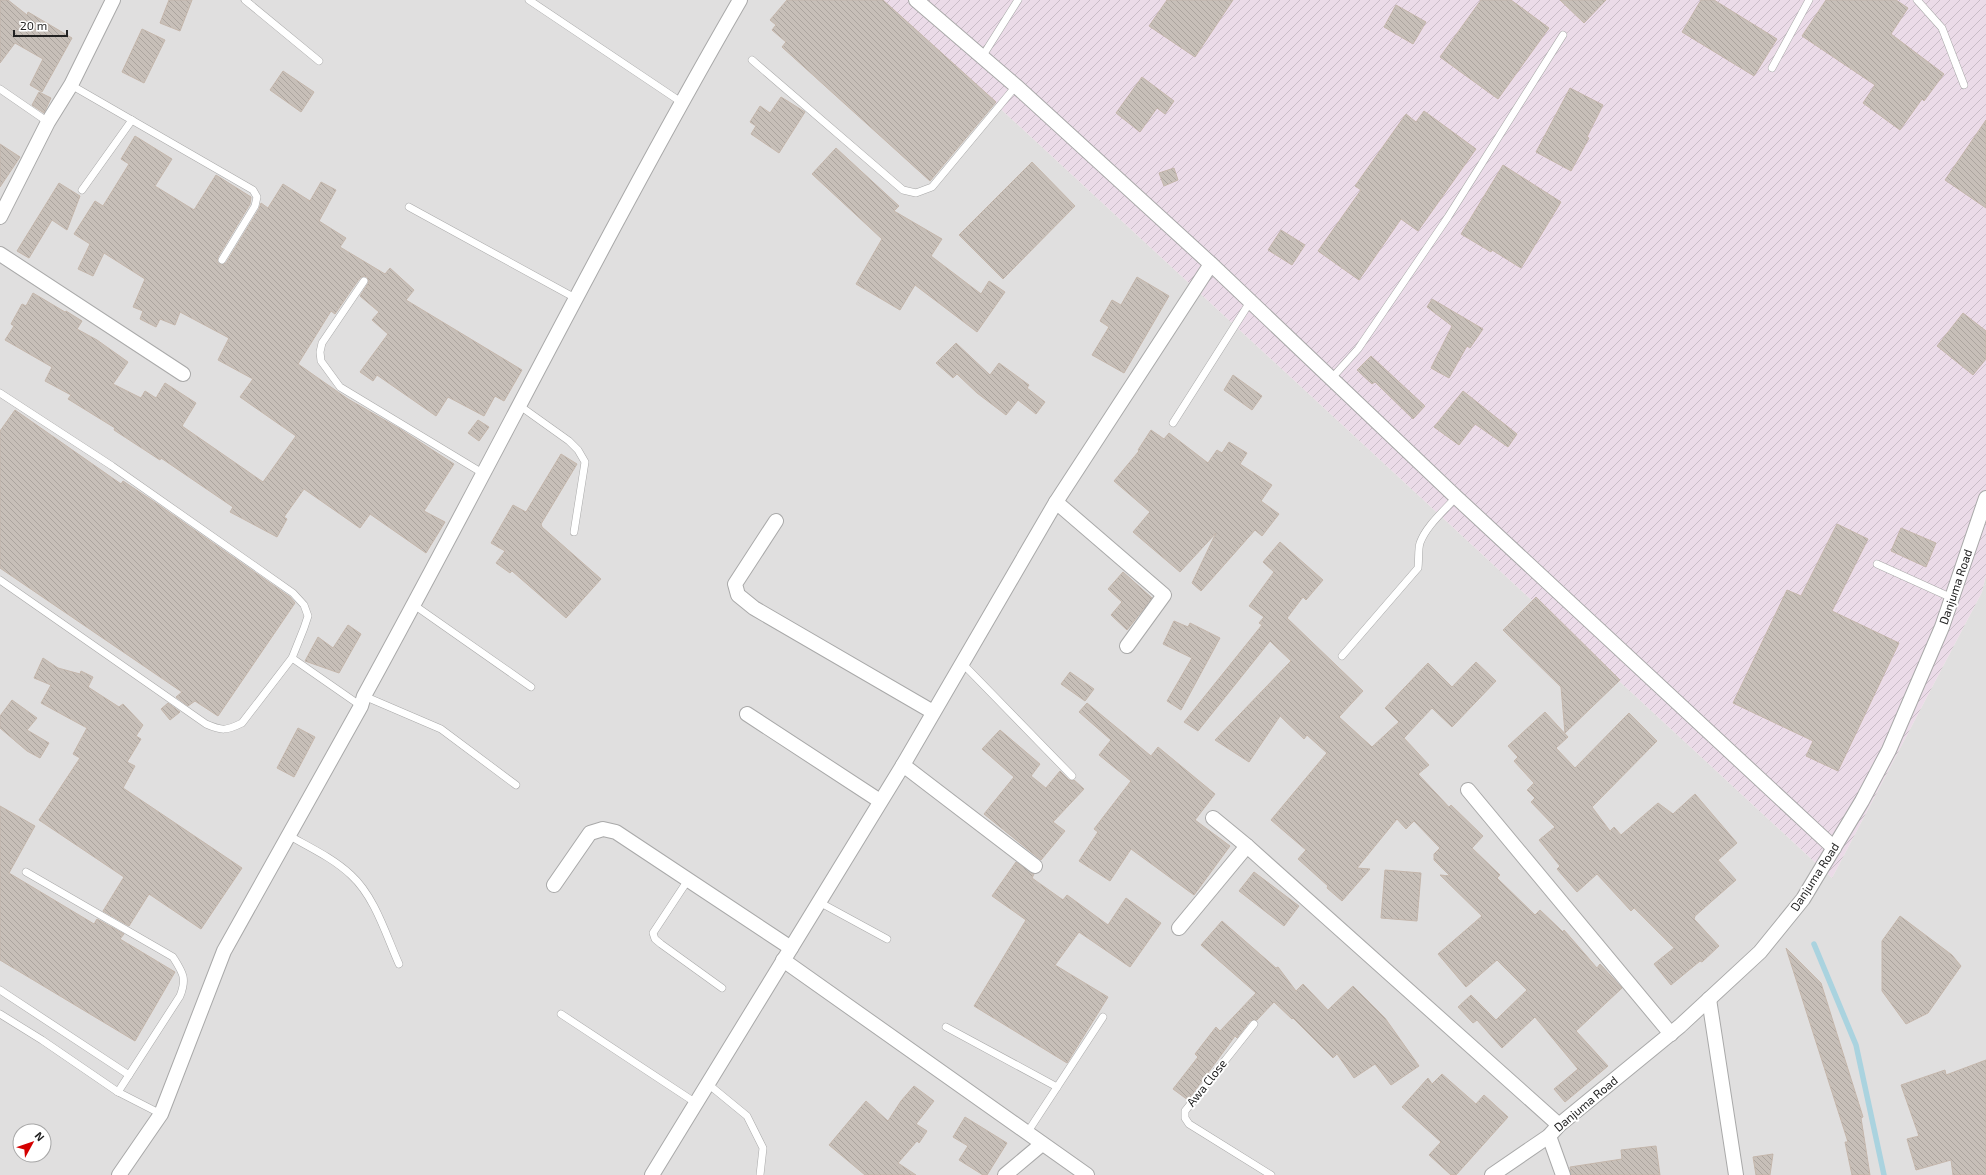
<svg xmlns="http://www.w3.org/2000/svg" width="1986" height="1175" viewBox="0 0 1986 1175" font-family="'Exo 2',sans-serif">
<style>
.residential{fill:#e0dfdf;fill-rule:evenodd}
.industrial{fill:url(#industrial-furrows)}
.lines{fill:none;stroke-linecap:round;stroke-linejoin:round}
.stream{stroke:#aad3df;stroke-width:5.5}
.building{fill:url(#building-back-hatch);stroke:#c4b6ab}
.lane-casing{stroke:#a9a9a9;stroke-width:8}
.street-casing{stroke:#a9a9a9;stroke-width:16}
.lane{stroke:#fff;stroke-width:7}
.street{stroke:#fff;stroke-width:14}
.labels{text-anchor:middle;stroke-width:4;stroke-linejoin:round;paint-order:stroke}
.street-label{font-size:12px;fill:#222;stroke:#fff}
</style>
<defs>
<pattern id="industrial-furrows" width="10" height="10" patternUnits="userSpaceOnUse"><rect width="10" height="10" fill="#ebdbe8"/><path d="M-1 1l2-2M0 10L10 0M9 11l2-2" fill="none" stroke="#c9bcc7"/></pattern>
<pattern id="building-back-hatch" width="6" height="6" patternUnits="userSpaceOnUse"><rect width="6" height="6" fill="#c7bfb8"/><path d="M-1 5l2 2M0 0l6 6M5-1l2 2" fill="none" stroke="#aba49e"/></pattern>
</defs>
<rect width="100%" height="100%" fill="#f2efe9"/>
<path class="residential" d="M0,0H883L1832,878L1982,592L1986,575V1175H0ZM20,1131H44V1155H20Z"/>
<polygon class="industrial" points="883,0 1986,0 1986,575 1982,592 1832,878"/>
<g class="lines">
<polyline class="stream" points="1814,944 1856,1045 1884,1175"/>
</g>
<g class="building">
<polygon points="0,0 8,0 27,15 28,12 72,38 42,92 30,85 43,59 15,43 0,63"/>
<polygon points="169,0 192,0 180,31 160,23"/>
<polygon points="787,0 883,0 996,102 930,181 782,47 786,42 772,30 776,25 770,20"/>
<polygon points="1167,0 1233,0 1195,57 1149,26"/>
<polygon points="1481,0 1511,0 1549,28 1498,99 1440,57"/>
<polygon points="1560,0 1606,0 1584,23"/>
<polygon points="1701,0 1714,0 1777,39 1754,76 1682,32"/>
<polygon points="1826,0 1896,0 1908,8 1891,34 1944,74 1924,101 1922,99 1900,130 1863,103 1875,85 1802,36"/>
<polygon points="1396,5 1426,22 1413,44 1384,27"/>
<polygon points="142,29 165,40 144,83 122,72"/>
<polygon points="283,71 314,92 301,112 270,90"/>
<polygon points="1142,77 1174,101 1165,114 1157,108 1140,132 1116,113"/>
<polygon points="1570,88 1603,105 1587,137 1589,138 1571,171 1536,152"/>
<polygon points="39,92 51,98 44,113 32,105"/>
<polygon points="781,97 805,112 779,153 751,134 756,126 750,122 760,106 770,113"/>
<polygon points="1424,111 1476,149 1418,231 1401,219 1359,280 1318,251 1361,190 1355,186 1406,114 1416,122"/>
<polygon points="1986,120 1986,208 1945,180"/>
<polygon points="135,136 172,159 155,186 194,210 216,175 251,197 250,204 218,257 217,262 220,264 226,263 259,209 261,203 268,208 283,184 310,201 321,182 336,190 319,221 346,238 340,247 385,274 390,268 414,290 406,300 522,370 504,401 495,396 484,416 448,397 436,416 377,375 373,381 360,372 388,334 372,320 379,312 360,296 369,282 367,277 364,276 360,278 352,289 335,314 331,311 298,364 348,399 400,429 454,464 424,511 445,522 426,553 370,514 360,528 304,489 284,517 287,519 277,537 230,512 233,507 161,458 160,460 114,430 115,428 68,399 71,395 45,381 52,367 5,340 14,326 11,324 22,304 26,306 33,293 65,312 66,311 82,321 77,329 97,340 128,362 113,384 141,398 145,391 156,398 165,383 196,403 182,426 263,482 296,436 240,397 253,379 218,360 229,338 180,312 175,325 160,319 156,327 140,319 143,311 133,307 145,279 104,253 93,276 78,269 90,244 74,234 95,201 103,206 129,164 121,159"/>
<polygon points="0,144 20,157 0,187"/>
<polygon points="836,148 899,206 894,211 942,239 931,256 981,294 989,281 1005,292 977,332 915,285 900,310 856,284 882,239 812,174"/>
<polygon points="1032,162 1075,206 1003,279 959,235"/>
<polygon points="1503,165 1561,202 1521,268 1492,250 1491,252 1461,234"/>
<polygon points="1174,168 1178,180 1164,186 1159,173"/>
<polygon points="59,183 80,196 67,230 52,220 29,258 17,251"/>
<polygon points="1281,230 1305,245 1292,265 1268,250"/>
<polygon points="1137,277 1169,296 1124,373 1092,355 1109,327 1100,321 1112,300 1121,305"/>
<polygon points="1432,299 1483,329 1470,348 1467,346 1449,378 1431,368 1452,326 1427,307"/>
<polygon points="1963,313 1986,331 1986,359 1973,375 1937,346"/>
<polygon points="956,343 990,375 999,363 1029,385 1027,388 1045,402 1036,414 1018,400 1006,415 977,393 957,374 953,378 936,363"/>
<polygon points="1371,356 1425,406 1413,419 1375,382 1372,384 1357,370"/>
<polygon points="1233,375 1262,396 1252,410 1224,390"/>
<polygon points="1463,391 1517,434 1508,447 1475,424 1459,445 1434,427"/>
<polygon points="15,410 121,484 123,481 153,501 290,597 295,603 218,716 195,701 188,706 176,697 182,692 0,568 0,431"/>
<polygon points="478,420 489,427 479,441 468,433"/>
<polygon points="1151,430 1164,439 1169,433 1208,463 1217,450 1222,453 1229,442 1247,453 1240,464 1272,485 1261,501 1279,514 1262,536 1255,530 1201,591 1192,583 1216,533 1180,572 1133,532 1150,512 1114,481 1139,451 1138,450"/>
<polygon points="561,454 577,464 541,524 542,527 601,579 566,618 512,571 510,573 496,563 505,551 491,543 513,505 526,512"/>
<polygon points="1837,524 1868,539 1832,611 1899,643 1838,771 1806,756 1813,741 1733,703 1787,590 1801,596"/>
<polygon points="1901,528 1936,543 1926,567 1891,551"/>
<polygon points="1280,542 1323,580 1306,600 1303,597 1287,618 1363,691 1339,717 1372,747 1399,722 1385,708 1428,663 1452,687 1476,662 1496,681 1452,727 1432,708 1404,738 1429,765 1418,774 1449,807 1451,805 1483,836 1472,848 1500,875 1497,878 1535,915 1540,910 1563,932 1564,930 1597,968 1600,964 1622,988 1576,1031 1608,1066 1565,1102 1554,1089 1578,1069 1535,1017 1502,1048 1477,1020 1473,1023 1458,1007 1471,995 1496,1020 1527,990 1497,960 1466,987 1438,954 1482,916 1440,875 1450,876 1434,860 1434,854 1440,848 1414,821 1406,829 1397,819 1357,868 1370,869 1342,901 1327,888 1328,886 1298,859 1306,850 1271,820 1327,753 1307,735 1304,739 1280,716 1249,762 1215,740 1291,661 1270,641 1198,731 1184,722 1262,625 1259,623 1264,617 1249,606 1274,572 1263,562"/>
<polygon points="1123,572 1152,598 1127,630 1111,615 1122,602 1108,589"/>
<polygon points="1536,597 1620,680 1565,733 1561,687 1503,630"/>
<polygon points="1174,621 1188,627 1190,623 1220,638 1181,710 1167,701 1192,658 1163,644"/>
<polygon points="348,625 361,634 339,673 305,661 318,637 333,648"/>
<polygon points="43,658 58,668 80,674 81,671 93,677 88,687 119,707 123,704 143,725 136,736 141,739 127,762 135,766 123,788 242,868 201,929 149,894 129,926 103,911 124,877 39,820 80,758 73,754 87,728 41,703 51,685 34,678"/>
<polygon points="1070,672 1094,689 1085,701 1061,684"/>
<polygon points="12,700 37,718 27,730 49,743 40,758 27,751 0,728 0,716"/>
<polygon points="168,703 180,712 170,720 161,709"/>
<polygon points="1087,703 1151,756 1158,747 1215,794 1195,820 1230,846 1194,895 1131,849 1110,881 1079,861 1098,832 1094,829 1131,781 1099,755 1111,740 1079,712"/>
<polygon points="1545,712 1568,737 1556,748 1575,768 1629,713 1657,741 1592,807 1610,831 1614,827 1621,835 1658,803 1673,814 1695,794 1737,843 1718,860 1736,880 1695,916 1694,919 1719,946 1702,962 1700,961 1671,985 1654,964 1674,948 1634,908 1631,911 1597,874 1577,892 1557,869 1560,866 1539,840 1555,827 1531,802 1535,798 1527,790 1534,783 1514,761 1518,757 1508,746"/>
<polygon points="298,728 315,737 294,777 277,768"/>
<polygon points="1000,730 1040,764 1031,776 1046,788 1060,771 1069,780 1074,780 1084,789 1053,822 1065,831 1041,860 984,814 1014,777 982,749"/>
<polygon points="0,806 35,826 9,873 94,924 97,919 124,934 120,939 175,972 135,1041 0,960"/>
<polygon points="1016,862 1034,874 1032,878 1063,900 1067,895 1108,925 1126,898 1161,923 1130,967 1079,932 1055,965 1108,997 1067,1063 974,1006 1026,920 992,896"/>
<polygon points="1385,870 1421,873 1417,921 1381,918"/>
<polygon points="1254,872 1299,906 1284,926 1239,891"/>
<polygon points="1900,916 1952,955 1961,966 1928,1013 1906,1024 1882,991 1882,941"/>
<polygon points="1222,921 1276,968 1278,967 1296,991 1303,984 1328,1010 1353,986 1385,1018 1419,1066 1391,1085 1375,1064 1354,1078 1337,1054 1333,1058 1293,1018 1292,1019 1274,1002 1257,1020 1250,1021 1237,1038 1235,1036 1188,1100 1173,1089 1198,1057 1195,1054 1216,1027 1220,1031 1256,993 1201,945"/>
<polygon points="1786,948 1821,983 1863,1117 1861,1118 1870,1175 1852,1175 1845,1142 1848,1142"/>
<polygon points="1986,1060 1986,1175 1953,1175 1951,1160 1916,1170 1907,1139 1919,1136 1901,1085 1945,1070 1946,1075"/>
<polygon points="1442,1074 1476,1104 1484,1095 1508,1117 1456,1175 1451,1175 1429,1155 1441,1142 1402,1107 1428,1078 1432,1084"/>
<polygon points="914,1086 934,1101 916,1124 927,1131 919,1143 917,1141 898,1163 916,1175 865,1175 829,1145 866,1101 888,1121 901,1101"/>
<polygon points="965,1117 1007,1143 987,1175 983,1175 959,1160 968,1146 953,1137"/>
<polygon points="1656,1146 1660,1175 1571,1175 1570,1167 1622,1159 1621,1150"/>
<polygon points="1773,1154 1770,1175 1756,1175 1753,1157"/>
</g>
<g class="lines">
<defs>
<g id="lane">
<polyline points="245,0 319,61"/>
<polyline points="529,0 681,102"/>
<polyline points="1917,0 1942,28 1964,85"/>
<polyline points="982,57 1018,0"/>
<polyline points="752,60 903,190 916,193 932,187 1016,86"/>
<polyline points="1772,68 1809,0"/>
<polyline points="71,85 253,190 257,197 255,206 222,260"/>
<polyline points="0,89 48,122"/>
<polyline points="82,190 132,120"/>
<polyline points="409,207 577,299"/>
<polyline points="364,281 322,343 320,352 321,361 340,387 484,474"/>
<polyline points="1331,379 1358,349 1448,217 1563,35"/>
<path d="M0,393L112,466L293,593L304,605L308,616L304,628L292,658L242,723C226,731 222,731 206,724L0,580"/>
<polyline points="520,406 569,441 578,450 585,462 574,532"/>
<polyline points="1173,423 1250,302"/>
<polyline points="1877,564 1952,598"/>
<polyline points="414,605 531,687"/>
<path d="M1342,656L1418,568C1419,560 1418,549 1420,543C1426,526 1444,511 1456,497"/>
<polyline points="292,658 361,706"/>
<polyline points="962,663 1072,776"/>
<polyline points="364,696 441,729 516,785"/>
<path d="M288,835C309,847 333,858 351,875C375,897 386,935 399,964"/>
<path d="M26,872L173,957C183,973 187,978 180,996L118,1092L161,1114"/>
<polyline points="688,880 653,933 655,939 661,944 722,988"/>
<polyline points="819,902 887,939"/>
<polyline points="0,990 129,1075"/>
<polyline points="0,1014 42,1040 118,1092"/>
<polyline points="561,1014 696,1103"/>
<polyline points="1254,1024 1185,1111 1185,1118 1189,1124 1271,1175"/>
<polyline points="946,1027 1057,1087"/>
<polyline points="708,1084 747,1116 763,1148 760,1175"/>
<polyline points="1027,1133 1103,1017"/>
</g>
<g id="street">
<polyline points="916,0 1016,86 1211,264 1456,497 1834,848"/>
<polyline points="0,217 48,122 71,85 113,0"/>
<polyline points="0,254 183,374"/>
<polyline points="1056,502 1164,595 1127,646"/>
<polyline points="776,521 735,584 738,595 754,608 933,712"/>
<polyline points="747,714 880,801"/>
<polyline points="903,765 1035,866"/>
<polyline points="1468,790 1671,1034"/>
<polyline points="1213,818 1247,846 1559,1125"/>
<polyline points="554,885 590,833 603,829 616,832 791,948"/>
<polyline points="1179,928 1247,846"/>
<polyline points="783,960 1087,1175"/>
<polyline points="1709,999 1736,1175"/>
<polyline points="1549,1136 1563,1175"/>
<path d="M119,1175L161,1114L224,951L361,706L364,696C491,465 608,228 740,0"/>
<polyline points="652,1175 903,765 1056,502 1211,264"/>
<polyline points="1005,1175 1042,1144"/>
<polyline points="1492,1175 1549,1136 1559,1125 1680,1026 1760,952 1803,899 1862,801 1889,750 1942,627 1986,498"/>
</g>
</defs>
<use href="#lane" class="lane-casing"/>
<use href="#street" class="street-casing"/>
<use href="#lane" class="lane"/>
<use href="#street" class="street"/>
</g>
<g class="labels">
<g class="street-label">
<text transform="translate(1956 587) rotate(-71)" y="4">Danjuma Road</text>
<text transform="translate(1815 877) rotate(-57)" y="4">Danjuma Road</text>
<text transform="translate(1207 1083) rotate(-52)" y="4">Awa Close</text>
<text transform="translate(1586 1104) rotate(-40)" y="4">Danjuma Road</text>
</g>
</g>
<g transform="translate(32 1143) rotate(50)"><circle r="19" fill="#ffffff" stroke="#a7a7a7"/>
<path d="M0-3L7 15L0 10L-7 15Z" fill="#d40000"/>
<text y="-6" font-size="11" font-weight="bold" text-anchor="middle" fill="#222222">N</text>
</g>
<path d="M14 30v6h53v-6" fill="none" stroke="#222222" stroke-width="2"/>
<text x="20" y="30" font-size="12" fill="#222222" stroke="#ffffff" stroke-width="3" paint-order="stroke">20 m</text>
</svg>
